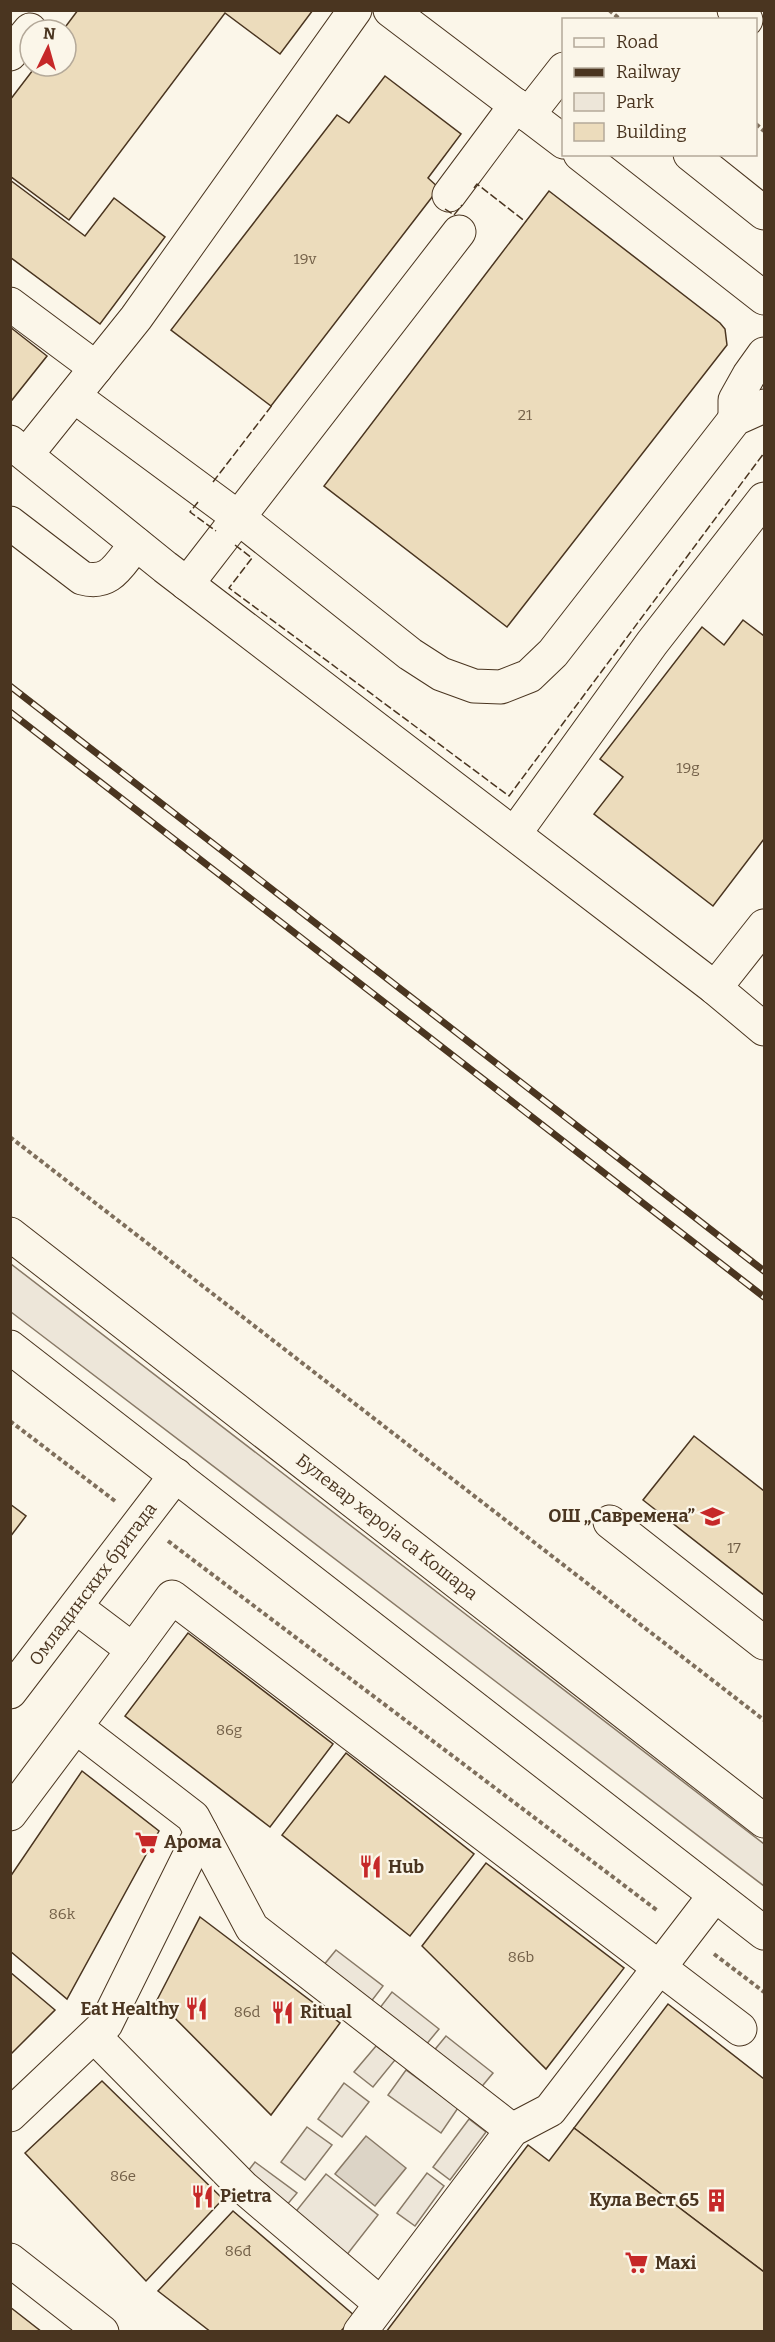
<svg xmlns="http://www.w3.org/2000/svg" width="775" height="2342" viewBox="0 0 775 2342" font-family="Bitter,serif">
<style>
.green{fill:#ede6d9;stroke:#887966;stroke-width:1.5}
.water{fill:#dcd4c6;stroke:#887966;stroke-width:1.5}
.building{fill:#ecdcbc;stroke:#4a3520;stroke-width:1.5}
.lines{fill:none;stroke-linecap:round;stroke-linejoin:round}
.minor-casing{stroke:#4a3520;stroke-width:35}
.major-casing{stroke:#4a3520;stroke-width:35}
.path{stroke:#7f6f5c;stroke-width:4;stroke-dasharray:4.5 3;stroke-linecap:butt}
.minor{stroke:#fbf6e9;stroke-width:33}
.major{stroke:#fbf6e9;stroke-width:33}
.rail-casing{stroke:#4a3520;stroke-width:7}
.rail{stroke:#fbf6e9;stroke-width:4.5;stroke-dasharray:14;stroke-linecap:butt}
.fence{stroke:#4a3520;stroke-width:1.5;stroke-dasharray:8 3;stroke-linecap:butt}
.labels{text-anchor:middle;stroke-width:4.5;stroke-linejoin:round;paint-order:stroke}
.number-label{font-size:15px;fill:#725f47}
.poi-label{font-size:18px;font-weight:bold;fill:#4a3520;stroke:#fbf6e9;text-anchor:start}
.street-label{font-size:18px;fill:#4a3520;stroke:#fbf6e9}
</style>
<rect width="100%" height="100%" fill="#fbf6e9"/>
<g class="green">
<polygon points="11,1264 764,1844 764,1886 11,1312"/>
<polygon points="336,1950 383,1986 370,2003 323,1966"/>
<polygon points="392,1992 439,2029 425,2046 379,2009"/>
<polygon points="446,2036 493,2073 479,2090 432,2053"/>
<polygon points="376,2046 395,2060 373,2087 354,2072"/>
<polygon points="406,2070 458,2108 441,2133 388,2095"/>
<polygon points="344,2083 369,2102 342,2137 318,2119"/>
<polygon points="469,2119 486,2132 450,2180 433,2167"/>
<polygon points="307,2127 332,2145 305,2180 281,2162"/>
<polygon points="255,2162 297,2193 280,2213 241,2180"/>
<polygon points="427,2173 444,2186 415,2226 397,2213"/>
<polygon points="326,2174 378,2215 342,2261 289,2220"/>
</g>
<polygon class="water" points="366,2136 406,2168 375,2206 335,2174"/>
<g class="building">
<polygon points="78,10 313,10 280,54 225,13 69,220 10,176 10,100 36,66 66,66 66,30 63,30"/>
<polygon points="385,76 461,134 428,178 439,188 271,406 171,330 337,115 349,123"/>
<polygon points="10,180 85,236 114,198 165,237 100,324 10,257"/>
<polygon points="549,191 720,323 725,329 727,345 507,627 324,486"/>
<polygon points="10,327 47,356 12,400 10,399"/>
<polygon points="743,620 764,636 764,839 713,906 594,814 623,777 600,759 702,627 724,645"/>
<polygon points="694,1436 764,1491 764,1595 643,1500"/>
<polygon points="10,1504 26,1516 10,1537"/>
<polygon points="188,1633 333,1744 270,1827 125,1716"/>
<polygon points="346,1753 474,1854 410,1936 282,1835"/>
<polygon points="82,1771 159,1831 67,1999 10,1951 10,1877"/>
<polygon points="486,1863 624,1968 546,2069 422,1946"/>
<polygon points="200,1917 340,2023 271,2115 157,2000"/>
<polygon points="10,1972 55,2010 10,2055"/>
<polygon points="668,2004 764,2079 764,2272 574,2128"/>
<polygon points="102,2081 223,2199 146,2281 25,2153"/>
<polygon points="574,2128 764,2272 764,2332 386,2332 528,2145 549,2161"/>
<polygon points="233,2211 355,2316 340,2332 211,2332 158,2291"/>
<polygon points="10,2307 42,2332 10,2332"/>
</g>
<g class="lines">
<defs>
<g id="minor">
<polyline points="390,10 564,142"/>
<polyline points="734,10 746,20"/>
<polyline points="10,54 30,30"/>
<polyline points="528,115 564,69"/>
<polyline points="580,154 764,298"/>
<polyline points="690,154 764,213"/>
<polyline points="449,195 516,105"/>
<polyline points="10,304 96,368"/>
<polyline points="74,396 239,518 410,654 441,674 474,686 501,687 529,676 553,653 735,419 764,406"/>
<polyline points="735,419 735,400 749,375 764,354"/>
<polyline points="10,442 165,567 715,988 764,1029"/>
<polyline points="27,454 136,318 355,10"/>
<path d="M10,523L82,578C111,586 119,564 136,544"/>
<polyline points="187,584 459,232"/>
<polyline points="515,833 652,643 764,499"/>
<polyline points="715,988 764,926"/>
<polyline points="610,1522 764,1643"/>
<polyline points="76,1607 133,1650 172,1597 740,2029"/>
<polyline points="10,1692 176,1475"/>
<polyline points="76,1727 193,1817 252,1928 512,2130"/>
<polyline points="10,1814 133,1650"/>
<polyline points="94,2036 243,2187 381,2304"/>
<polyline points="10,2115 106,2024 201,1832"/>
<polyline points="10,2260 102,2332"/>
<polyline points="360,2332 512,2130 550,2110 715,1895"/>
</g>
<g id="major">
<polyline points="10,1234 764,1821"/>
<polyline points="10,1347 764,1933"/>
</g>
</defs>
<use href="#minor" class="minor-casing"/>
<use href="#major" class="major-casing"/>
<g class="path">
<polyline points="609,10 621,20"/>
<polyline points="756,124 764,131"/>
<polyline points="10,1137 764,1720"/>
<polyline points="10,1421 115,1501"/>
<polyline points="168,1541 658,1911"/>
<polyline points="714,1954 764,1992"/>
</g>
<use href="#minor" class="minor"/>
<use href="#major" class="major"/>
<defs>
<g id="rail">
<polyline points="10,686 764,1271"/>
<polyline points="10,712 764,1297"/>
</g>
</defs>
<use href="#rail" class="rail-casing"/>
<use href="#rail" class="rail"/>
<g class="fence">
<polyline points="474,188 477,184 526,222"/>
<polyline points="445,209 454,215 462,205"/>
<polyline points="213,482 273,404"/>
<polyline points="198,502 190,512 216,531"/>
<polyline points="235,545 252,558 229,588 509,796 764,453"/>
</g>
</g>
<defs>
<symbol id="school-bare" viewBox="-9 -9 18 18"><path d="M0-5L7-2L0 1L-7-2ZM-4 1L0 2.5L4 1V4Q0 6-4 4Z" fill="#c62828" stroke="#fbf6e9" stroke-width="2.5" paint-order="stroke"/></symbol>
<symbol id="supermarket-bare" viewBox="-9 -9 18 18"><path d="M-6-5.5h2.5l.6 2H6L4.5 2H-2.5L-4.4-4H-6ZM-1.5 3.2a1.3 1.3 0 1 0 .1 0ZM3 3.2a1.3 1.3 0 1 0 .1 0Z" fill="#c62828" stroke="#fbf6e9" stroke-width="2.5" paint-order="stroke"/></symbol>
<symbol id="restaurant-bare" viewBox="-9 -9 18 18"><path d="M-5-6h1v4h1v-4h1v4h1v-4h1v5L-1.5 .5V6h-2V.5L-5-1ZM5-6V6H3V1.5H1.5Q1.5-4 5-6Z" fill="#c62828" stroke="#fbf6e9" stroke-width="2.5" paint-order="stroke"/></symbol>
<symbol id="building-bare" viewBox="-9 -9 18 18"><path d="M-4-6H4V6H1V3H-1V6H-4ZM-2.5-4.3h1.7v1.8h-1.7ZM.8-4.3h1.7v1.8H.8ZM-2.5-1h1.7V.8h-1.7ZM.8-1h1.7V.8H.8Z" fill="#c62828" stroke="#fbf6e9" stroke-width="2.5" paint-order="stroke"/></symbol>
</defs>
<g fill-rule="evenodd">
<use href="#school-bare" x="696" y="1500" width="33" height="33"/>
<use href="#supermarket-bare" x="130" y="1826" width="33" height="33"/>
<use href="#restaurant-bare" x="354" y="1850" width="33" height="33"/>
<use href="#restaurant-bare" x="180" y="1992" width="33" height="33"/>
<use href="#restaurant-bare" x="266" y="1996" width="33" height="33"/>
<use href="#restaurant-bare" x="186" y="2180" width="33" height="33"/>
<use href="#building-bare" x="700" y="2184" width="33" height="33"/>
<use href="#supermarket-bare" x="620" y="2246" width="33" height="33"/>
</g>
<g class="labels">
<g class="number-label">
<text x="305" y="264">19v</text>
<text x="525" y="420">21</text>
<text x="688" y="773">19g</text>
<text x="734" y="1553">17</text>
<text x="229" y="1735">86g</text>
<text x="62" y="1919">86k</text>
<text x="521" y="1962">86b</text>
<text x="247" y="2017">86d</text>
<text x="123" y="2181">86e</text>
<text x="238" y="2256">86đ</text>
</g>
<g class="poi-label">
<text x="695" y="1522" text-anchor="end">ОШ „Савремена”</text>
<text x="164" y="1848">Арома</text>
<text x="388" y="1873">Hub</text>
<text x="179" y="2015" text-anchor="end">Eat Healthy</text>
<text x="300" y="2018">Ritual</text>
<text x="220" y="2202">Pietra</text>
<text x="699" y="2206" text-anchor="end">Кула Вест 65</text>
<text x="655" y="2269">Maxi</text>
</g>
<g class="street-label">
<text transform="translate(387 1527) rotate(38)" y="6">Булевар хероја са Кошара</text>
<text transform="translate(93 1584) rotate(-53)" y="6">Омладинских бригада</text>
</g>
</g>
<rect width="775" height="2342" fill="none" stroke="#4a3520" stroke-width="24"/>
<rect x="562" y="18" width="195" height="138" fill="#fbf6e9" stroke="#b4a999" stroke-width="1.5"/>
<rect x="574" y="38" width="30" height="9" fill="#fbf6e9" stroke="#b4a999" stroke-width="1.5"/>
<text x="616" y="48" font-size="18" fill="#4a3520">Road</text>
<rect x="574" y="68" width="30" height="9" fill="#4a3520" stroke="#b4a999" stroke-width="1.5"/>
<text x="616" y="78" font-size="18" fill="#4a3520">Railway</text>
<rect x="574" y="93" width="30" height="18" fill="#ede6d9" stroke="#b4a999" stroke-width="1.5"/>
<text x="616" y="108" font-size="18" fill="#4a3520">Park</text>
<rect x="574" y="123" width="30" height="18" fill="#ecdcbc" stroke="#b4a999" stroke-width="1.5"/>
<text x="616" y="138" font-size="18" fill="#4a3520">Building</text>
<g transform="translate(48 48) rotate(5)"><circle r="28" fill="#fbf6e9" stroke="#b4a999" stroke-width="1.5"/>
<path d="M0-4.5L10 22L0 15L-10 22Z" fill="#c62828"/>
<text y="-9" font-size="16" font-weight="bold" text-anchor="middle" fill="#4a3520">N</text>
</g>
</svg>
